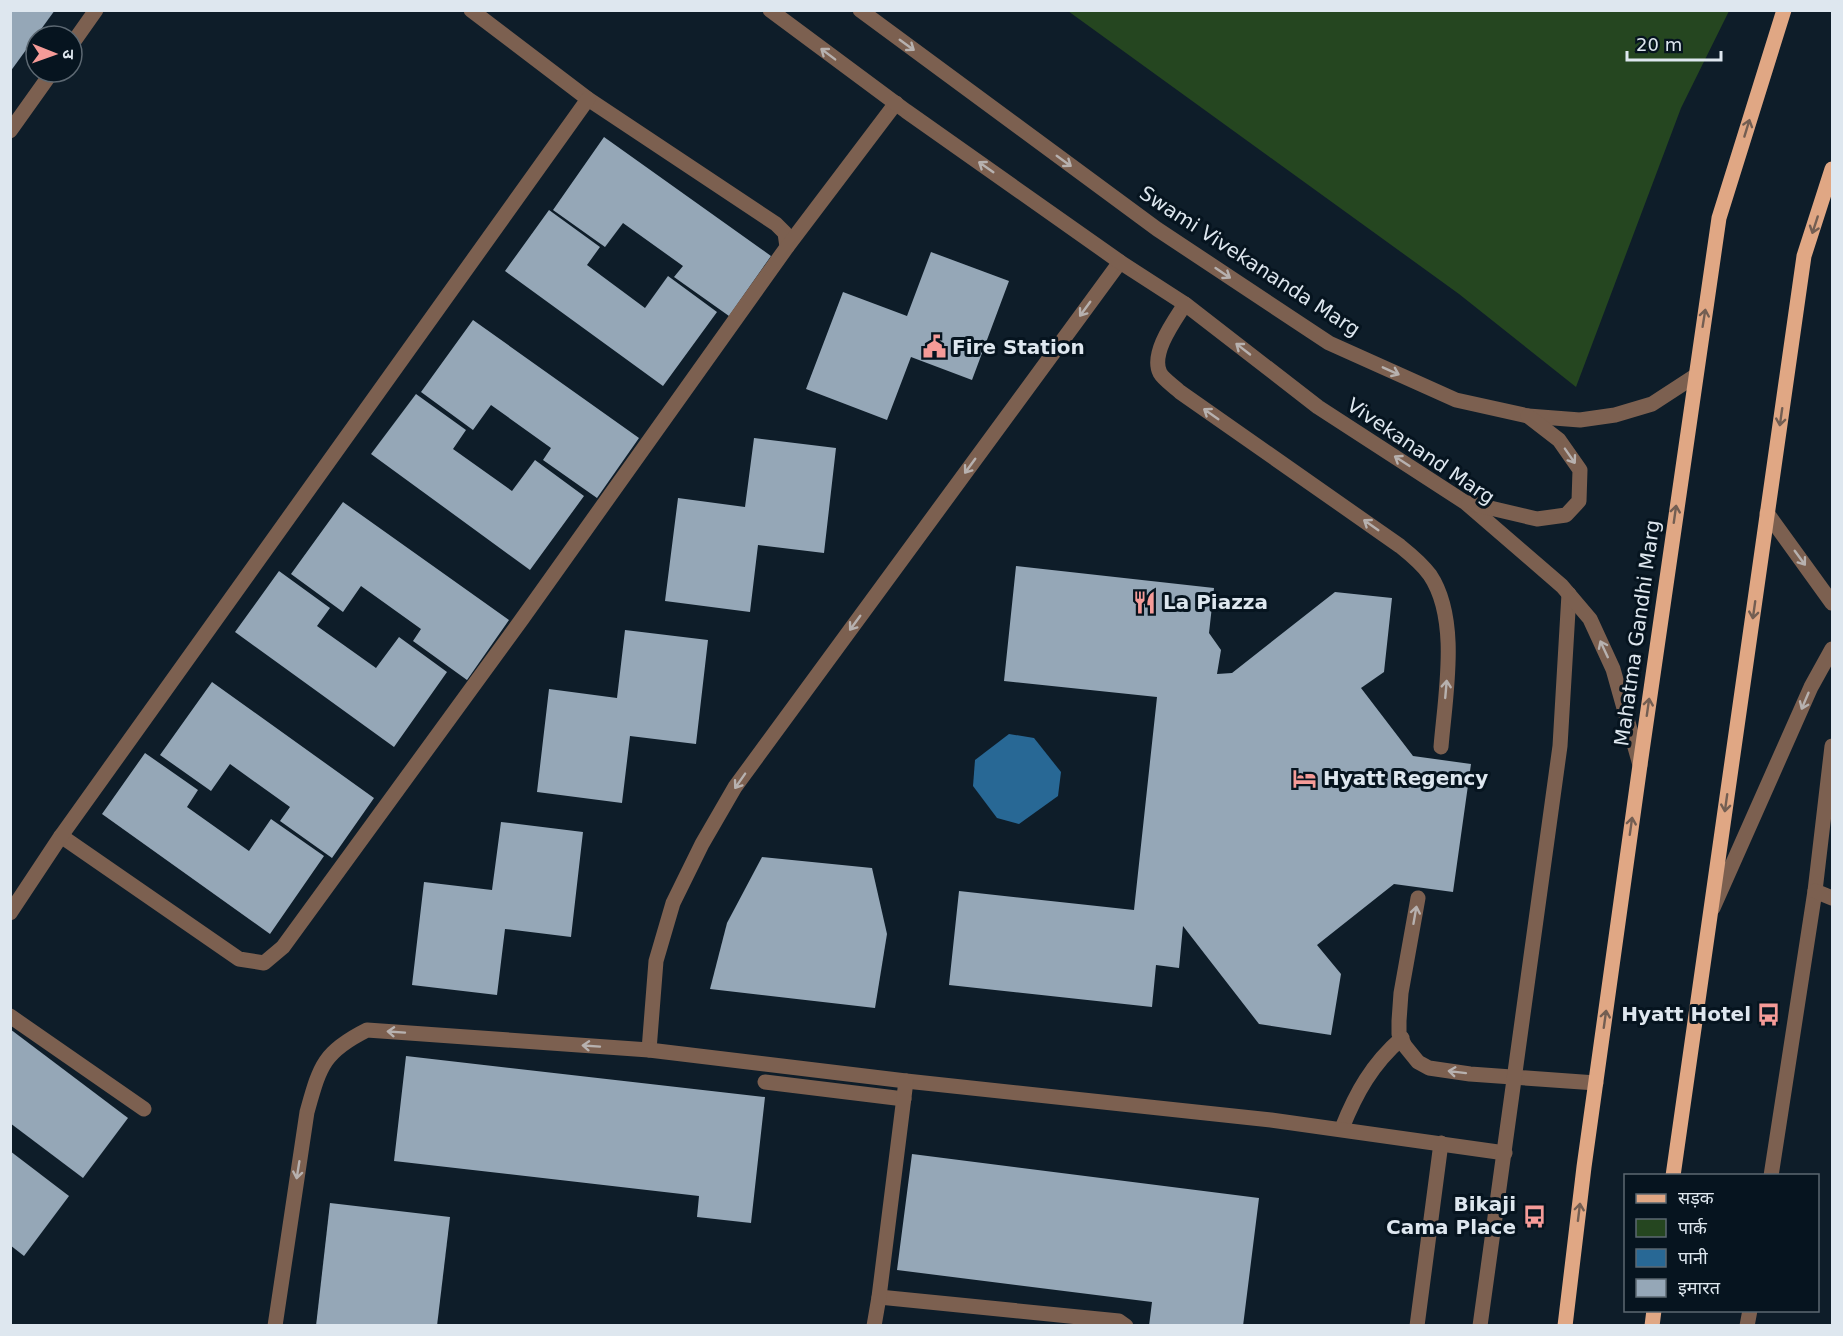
<svg xmlns="http://www.w3.org/2000/svg" width="1843" height="1336" viewBox="0 0 1843 1336" font-family="'DejaVu Sans','Noto Sans Devanagari',sans-serif">
<style>
.green{fill:#254620}
.water{fill:#286895}
.building{fill:#95a7b7}
.lines{fill:none;stroke-linecap:round;stroke-linejoin:round}
.service{stroke:#7c6050;stroke-width:15}
.minor{stroke:#7c6050;stroke-width:15}
.tertiary{stroke:#7c6050;stroke-width:15}
.primary{stroke:#e0a784;stroke-width:15}
.oneway{stroke:#b7b1af}
.oneway2{stroke:#735e52}
.labels{text-anchor:middle;stroke-width:6;stroke-linejoin:round;paint-order:stroke}
.street-label{font-size:20px;fill:#dee7ef;stroke:#06141f}
.poi-label{font-size:20px;font-weight:bold;fill:#dee7ef;stroke:#06141f;text-anchor:start}
</style>
<rect width="100%" height="100%" fill="#0e1d29"/>
<polygon class="green" points="1068,11 1729,11 1681,108 1576,387 1459,294"/>
<polygon class="water" points="1009,734 1034,738 1061,772 1058,796 1019,824 997,818 973,786 975,760"/>
<g class="building">
<polygon points="10,10 55,10 10,72"/>
<polygon points="604,137 771,256 729,316 674,277 683,266 623,223 605,247 553,210"/>
<polygon points="549,210 600,247 587,265 645,308 668,276 717,312 663,386 505,271"/>
<polygon points="931,252 1009,281 972,380 911,357 887,420 806,389 843,292 907,316"/>
<polygon points="473,320 639,438 597,498 543,460 551,448 491,405 473,430 421,392"/>
<polygon points="416,394 466,430 453,449 512,491 535,460 584,496 530,570 371,454"/>
<polygon points="754,438 836,448 824,553 758,545 750,612 665,601 678,498 745,507"/>
<polygon points="343,502 509,620 467,680 413,641 421,629 361,586 343,612 291,574"/>
<polygon points="1016,566 1214,588 1209,633 1221,650 1217,674 1232,673 1335,592 1392,598 1384,672 1361,688 1413,756 1471,764 1453,892 1394,884 1317,945 1341,974 1331,1035 1259,1024 1183,926 1179,968 1156,965 1152,1007 949,985 959,891 1134,910 1157,697 1004,681"/>
<polygon points="279,571 330,608 317,626 376,668 399,637 447,672 394,747 235,632"/>
<polygon points="625,630 708,640 696,744 630,736 622,803 537,792 549,689 617,698"/>
<polygon points="212,682 374,798 332,858 280,821 290,807 230,764 211,791 160,755"/>
<polygon points="145,753 198,790 187,807 249,851 271,819 324,856 270,934 102,814"/>
<polygon points="501,822 583,832 571,937 505,929 497,995 412,985 424,882 492,890"/>
<polygon points="762,857 872,868 887,934 875,1008 710,989 727,923"/>
<polygon points="10,1029 128,1118 83,1178 10,1123"/>
<polygon points="406,1056 765,1097 751,1223 697,1217 699,1196 394,1161"/>
<polygon points="10,1151 69,1196 24,1256 10,1245"/>
<polygon points="912,1154 1259,1198 1243,1326 1149,1326 1152,1302 897,1270"/>
<polygon points="330,1203 450,1217 437,1326 316,1326"/>
</g>
<g class="lines">
<g class="service">
<polyline points="471,10 588,99 776,224 785,233 787,247"/>
<polyline points="72,44 96,10"/>
<polyline points="10,131 52,72"/>
<path d="M1185,304C1175,320 1150,353 1160,373C1164,380 1174,386 1180,392L1400,546C1410,554 1422,564 1430,575C1460,620 1445,696 1441,747"/>
<polyline points="1767,513 1832,603"/>
<polyline points="61,836 239,959 264,963 283,947 522,619 787,247 896,103"/>
<polyline points="1418,898 1401,993 1399,1021 1399,1034 1405,1046 1418,1062 1429,1068 1470,1074 1596,1083"/>
<polyline points="10,913 61,836 588,99"/>
<polyline points="10,1016 144,1109"/>
<polyline points="765,1082 904,1099"/>
<path d="M1342,1128C1356,1093 1372,1064 1402,1038"/>
<polyline points="1771,1176 1815,891 1832,746"/>
<polyline points="1417,1326 1441,1143"/>
<polyline points="1747,1326 1750,1310"/>
</g>
<g class="minor">
<polyline points="1815,891 1832,898"/>
<polyline points="1713,908 1811,687 1832,649"/>
<polyline points="649,1050 656,961 673,903 702,844 735,787 1120,262"/>
<polyline points="879,1297 1119,1321 1126,1326"/>
<path d="M275,1326L307,1112C320,1066 323,1052 367,1030L649,1050L906,1081L1271,1120L1505,1153"/>
<polyline points="874,1326 879,1297 906,1081"/>
<polyline points="1480,1326 1560,746 1569,594"/>
</g>
<g class="tertiary">
<polyline points="770,10 906,111 1120,262 1185,304 1318,407 1466,503 1562,586 1590,619 1613,669 1640,765"/>
<polyline points="860,10 1157,229 1329,343 1456,400 1528,416 1580,420 1615,415 1652,404 1695,376"/>
<polyline points="1469,503 1537,519 1566,515 1579,501 1580,470 1559,440 1528,416"/>
</g>
<g class="primary">
<polyline points="1673,1176 1804,256 1832,169"/>
<polyline points="1565,1326 1584,1167 1640,765 1719,218 1784,10"/>
<polyline points="1652,1326 1654,1310"/>
</g>
</g>
<defs><path id="oneway-shaft" d="M-6 0H5M1.5-3L5.5 0L1.5 3" fill="none" stroke-width="1.6" stroke-linecap="round" stroke-linejoin="round" transform="scale(1.5)"/></defs>
<g class="oneway">
<use href="#oneway-shaft" transform="translate(907 45) rotate(36)"/>
<use href="#oneway-shaft" transform="translate(828 54) rotate(-143)"/>
<use href="#oneway-shaft" transform="translate(1064 161) rotate(36)"/>
<use href="#oneway-shaft" transform="translate(986 167) rotate(-145)"/>
<use href="#oneway-shaft" transform="translate(1223 273) rotate(34)"/>
<use href="#oneway-shaft" transform="translate(1085 309) rotate(126)"/>
<use href="#oneway-shaft" transform="translate(1243 349) rotate(-142)"/>
<use href="#oneway-shaft" transform="translate(1391 371) rotate(24)"/>
<use href="#oneway-shaft" transform="translate(1211 414) rotate(-145)"/>
<use href="#oneway-shaft" transform="translate(1570 456) rotate(55)"/>
<use href="#oneway-shaft" transform="translate(1402 461) rotate(-147)"/>
<use href="#oneway-shaft" transform="translate(970 466) rotate(126)"/>
<use href="#oneway-shaft" transform="translate(1371 525) rotate(-145)"/>
<use href="#oneway-shaft" transform="translate(1800 558) rotate(54)"/>
<use href="#oneway-shaft" transform="translate(855 623) rotate(126)"/>
<use href="#oneway-shaft" transform="translate(1604 649) rotate(-115)"/>
<use href="#oneway-shaft" transform="translate(1446 689) rotate(-85)"/>
<use href="#oneway-shaft" transform="translate(1805 701) rotate(113)"/>
<use href="#oneway-shaft" transform="translate(740 781) rotate(125)"/>
<use href="#oneway-shaft" transform="translate(1415 915) rotate(-80)"/>
<use href="#oneway-shaft" transform="translate(396 1032) rotate(-176)"/>
<use href="#oneway-shaft" transform="translate(591 1046) rotate(-176)"/>
<use href="#oneway-shaft" transform="translate(1457 1072) rotate(-173)"/>
<use href="#oneway-shaft" transform="translate(298 1170) rotate(99)"/>
</g>
<g class="oneway2">
<use href="#oneway-shaft" transform="translate(1747 128) rotate(-73)"/>
<use href="#oneway-shaft" transform="translate(1815 225) rotate(108)"/>
<use href="#oneway-shaft" transform="translate(1704 318) rotate(-81)"/>
<use href="#oneway-shaft" transform="translate(1781 417) rotate(98)"/>
<use href="#oneway-shaft" transform="translate(1675 514) rotate(-82)"/>
<use href="#oneway-shaft" transform="translate(1754 610) rotate(98)"/>
<use href="#oneway-shaft" transform="translate(1648 707) rotate(-82)"/>
<use href="#oneway-shaft" transform="translate(1726 803) rotate(98)"/>
<use href="#oneway-shaft" transform="translate(1631 826) rotate(-82)"/>
<use href="#oneway-shaft" transform="translate(1605 1019) rotate(-82)"/>
<use href="#oneway-shaft" transform="translate(1579 1212) rotate(-83)"/>
</g>
<defs>
<symbol id="civic-bare" viewBox="-9 -9 18 18"><path d="M-.6-6.5H3V-4.5H.6V-3L4-1V1h2V6H-6V1h2V-1L-.6-3ZM-1.2 2.5V6h2.4V2.5Z" fill="#f59b98" stroke="#06141f" stroke-width="2.5" paint-order="stroke"/></symbol>
<symbol id="restaurant-bare" viewBox="-9 -9 18 18"><path d="M-5-6h1v4h1v-4h1v4h1v-4h1v5L-1.5 .5V6h-2V.5L-5-1ZM5-6V6H3V1.5H1.5Q1.5-4 5-6Z" fill="#f59b98" stroke="#06141f" stroke-width="2.5" paint-order="stroke"/></symbol>
<symbol id="hotel-bare" viewBox="-9 -9 18 18"><path d="M-6-4.5h1.5V1H6V5H4.5V3h-9V5H-6ZM-4 0a1.8 1.8 0 1 1 3.6 0ZM.5 0V-2.5h3Q6-2.5 6 0Z" fill="#f59b98" stroke="#06141f" stroke-width="2.5" paint-order="stroke"/></symbol>
<symbol id="bus-bare" viewBox="-9 -9 18 18"><path d="M-5-6H5V4H4V6H2V4H-2V6H-4V4H-5ZM-3.5-4V0h7V-4ZM-3.5 1.2v1.5H-2V1.2ZM2 1.2v1.5H3.5V1.2Z" fill="#f59b98" stroke="#06141f" stroke-width="2.5" paint-order="stroke"/></symbol>
</defs>
<g fill-rule="evenodd">
<use href="#civic-bare" x="918" y="330" width="33" height="33"/>
<use href="#restaurant-bare" x="1128" y="586" width="33" height="33"/>
<use href="#hotel-bare" x="1288" y="762" width="33" height="33"/>
<use href="#bus-bare" x="1752" y="998" width="33" height="33"/>
<use href="#bus-bare" x="1518" y="1200" width="33" height="33"/>
</g>
<g class="labels">
<g class="street-label">
<text transform="translate(1250 261) rotate(33)" y="7">Swami Vivekananda Marg</text>
<text transform="translate(1421 451) rotate(34)" y="7">Vivekanand Marg</text>
<text transform="translate(1637 633) rotate(-82)" y="7">Mahatma Gandhi Marg</text>
</g>
<g class="poi-label">
<text x="952" y="354">Fire Station</text>
<text x="1163" y="609">La Piazza</text>
<text x="1323" y="785">Hyatt Regency</text>
<text x="1751" y="1021" text-anchor="end">Hyatt Hotel</text>
<text x="1516" y="1211" text-anchor="end">Bikaji<tspan x="1516" dy="23">Cama Place</tspan></text>
</g>
</g>
<rect width="1843" height="1336" fill="none" stroke="#dee7ef" stroke-width="24"/>
<rect x="1624" y="1174" width="195" height="138" fill="#06141f" stroke="#5c6872" stroke-width="1.5"/>
<rect x="1636" y="1194" width="30" height="9" fill="#e0a784" stroke="#5c6872" stroke-width="1.5"/>
<text x="1678" y="1204" font-size="18" fill="#dee7ef">सड़क</text>
<rect x="1636" y="1219" width="30" height="18" fill="#254620" stroke="#5c6872" stroke-width="1.5"/>
<text x="1678" y="1234" font-size="18" fill="#dee7ef">पार्क</text>
<rect x="1636" y="1249" width="30" height="18" fill="#286895" stroke="#5c6872" stroke-width="1.5"/>
<text x="1678" y="1264" font-size="18" fill="#dee7ef">पानी</text>
<rect x="1636" y="1279" width="30" height="18" fill="#95a7b7" stroke="#5c6872" stroke-width="1.5"/>
<text x="1678" y="1294" font-size="18" fill="#dee7ef">इमारत</text>
<g transform="translate(54 54) rotate(91)"><circle r="28" fill="#06141f" stroke="#5c6872" stroke-width="1.5"/>
<path d="M0-4.5L10 22L0 15L-10 22Z" fill="#f59b98"/>
<text y="-9" font-size="16" font-weight="bold" text-anchor="middle" fill="#dee7ef">उ</text>
</g>
<path d="M1627 51v9h94v-9" fill="none" stroke="#dee7ef" stroke-width="3"/>
<text x="1636" y="51" font-size="18" fill="#dee7ef" stroke="#06141f" stroke-width="4.5" paint-order="stroke">20 m</text>
</svg>
